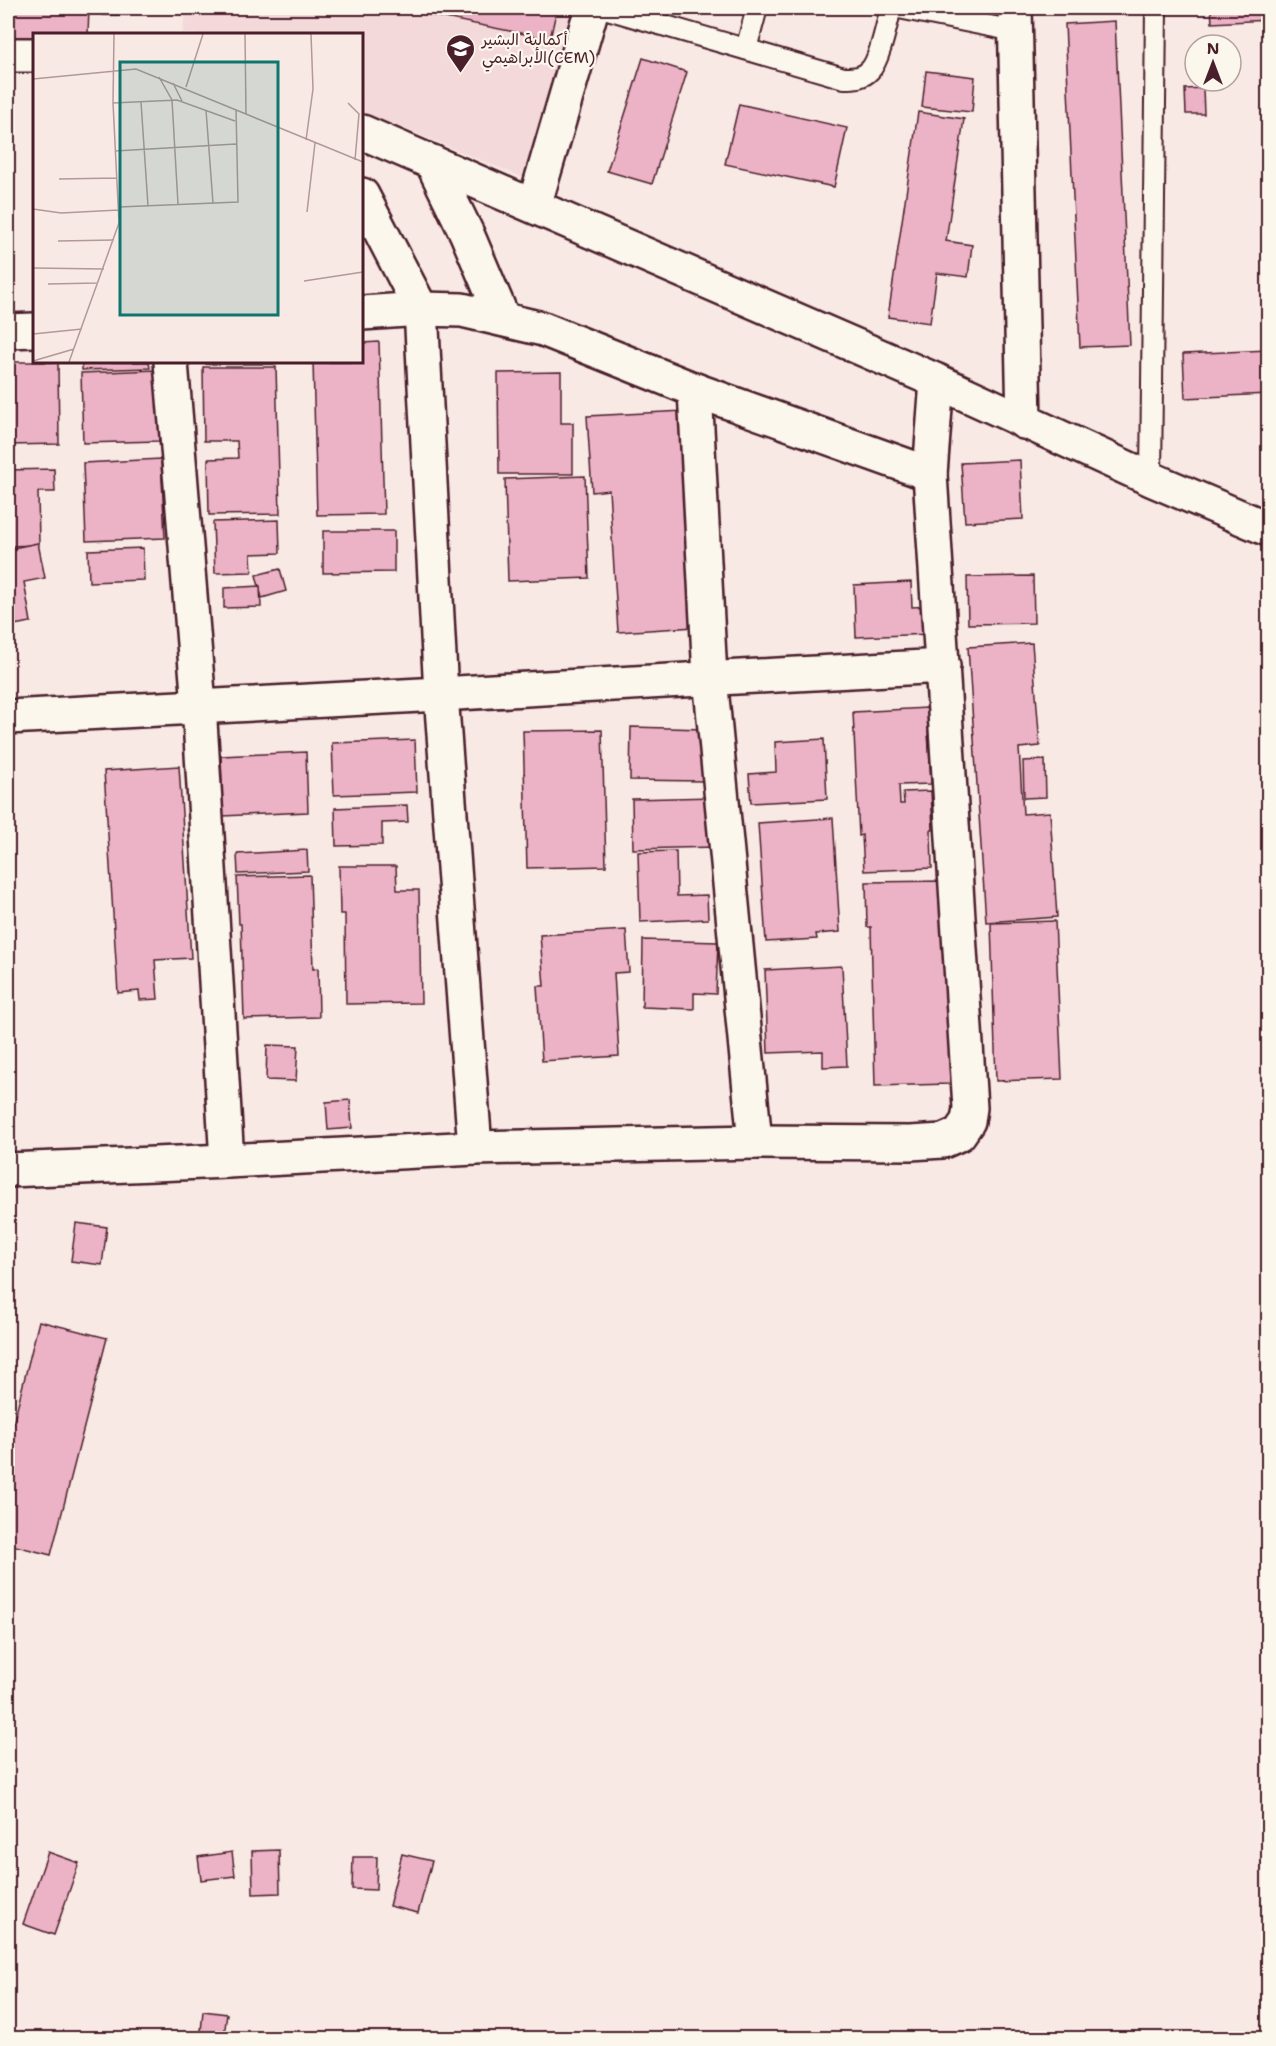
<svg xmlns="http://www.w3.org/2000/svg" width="1276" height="2046" viewBox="0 0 1276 2046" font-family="'Shantell Sans','Playpen Sans Arabic',sans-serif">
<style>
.built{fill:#f4d9db}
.building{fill:#ecb3c6;stroke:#4a1f2b;stroke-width:1.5}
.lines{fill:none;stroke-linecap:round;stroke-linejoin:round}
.service-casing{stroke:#4a1f2b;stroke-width:24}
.minor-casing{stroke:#4a1f2b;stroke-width:38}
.tertiary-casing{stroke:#4a1f2b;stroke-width:38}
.service{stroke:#fbf7ec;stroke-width:20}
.minor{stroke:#fbf7ec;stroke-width:33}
.tertiary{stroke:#fbf7ec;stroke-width:33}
.labels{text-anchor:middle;stroke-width:4.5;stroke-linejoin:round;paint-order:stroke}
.poi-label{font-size:16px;fill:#4a1f2b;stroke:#fbf7ec;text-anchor:start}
.inset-road{fill:none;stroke:#b2989a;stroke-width:1.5}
.view{fill:#0f766e;fill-opacity:0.15;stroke:#0f766e;stroke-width:3}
.inset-edge{fill:none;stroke:#4a1f2b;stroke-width:3}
</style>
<rect width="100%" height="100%" fill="#f8e9e4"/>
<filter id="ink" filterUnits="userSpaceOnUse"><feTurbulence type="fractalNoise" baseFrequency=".0167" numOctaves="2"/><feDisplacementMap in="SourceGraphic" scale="12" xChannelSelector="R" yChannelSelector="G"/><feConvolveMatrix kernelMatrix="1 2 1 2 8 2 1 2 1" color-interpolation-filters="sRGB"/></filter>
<g filter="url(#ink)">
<polygon class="built" points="187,8 575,8 533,182 362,111 362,34 182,34"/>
<g class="building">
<polygon points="8,8 89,8 88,34 34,34 34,44 8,43"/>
<polygon points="103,8 128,8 128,15 102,15"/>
<polygon points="426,8 557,8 550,39 425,14"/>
<polygon points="1211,8 1268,8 1268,20 1212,23"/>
<polygon points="1115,21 1130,345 1080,347 1065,24"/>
<polygon points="643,58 687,72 652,184 607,171"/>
<polygon points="926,71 975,77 972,112 922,107"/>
<polygon points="1203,88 1204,114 1186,114 1185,89"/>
<polygon points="739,104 847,128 834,187 725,164"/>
<polygon points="918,112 964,119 946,241 972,245 968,277 937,273 930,323 888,317"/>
<polygon points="379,342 384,514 317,515 313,362 362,362 362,343"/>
<polygon points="1268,350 1268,394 1185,398 1183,354"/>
<polygon points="8,362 58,362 59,444 8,445"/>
<polygon points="82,362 149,362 150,368 82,370"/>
<rect x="206" y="362" width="71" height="2"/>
<polygon points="203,367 276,367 280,514 209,515 208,459 238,458 237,441 204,441"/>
<polygon points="157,370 159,441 83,443 81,373"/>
<polygon points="561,372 561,423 573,423 573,474 499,474 498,373"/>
<polygon points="684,411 695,627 618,632 609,490 592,492 587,416"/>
<polygon points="161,459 165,538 86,541 83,463"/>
<polygon points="1020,460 1023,519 965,522 961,463"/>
<polygon points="54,469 55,492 38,492 39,545 8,546 8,470"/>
<polygon points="585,476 589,578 508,581 505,479"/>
<polygon points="279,520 280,553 251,554 252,572 215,573 213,522"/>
<polygon points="323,531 394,531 394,572 323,573"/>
<polygon points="38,543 45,578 24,582 31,622 8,626 8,549"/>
<polygon points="143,548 144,580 89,582 88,550"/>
<polygon points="280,569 286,591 262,598 256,575"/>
<polygon points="1033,576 1034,623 968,624 967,577"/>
<polygon points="911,582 912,607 930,606 931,634 856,637 854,585"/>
<polygon points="260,586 261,607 224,608 224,588"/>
<polygon points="1032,643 1040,746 1019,748 1023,814 1050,812 1057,917 986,922 968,647"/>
<polygon points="927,708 931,784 899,785 900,804 904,804 903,792 931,791 933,830 931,830 932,868 864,871 862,835 859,836 853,712"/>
<polygon points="631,727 704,729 703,781 630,780"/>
<polygon points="602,730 606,866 527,868 523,731"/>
<polygon points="824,739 827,799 751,803 749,774 776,772 775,742"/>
<polygon points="415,740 417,792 334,795 332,743"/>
<polygon points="306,752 308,812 223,816 221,756"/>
<polygon points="1045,760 1046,797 1024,798 1023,761"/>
<polygon points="179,766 191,958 155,960 158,999 140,1000 139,991 118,993 104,771"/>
<polygon points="714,797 715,847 633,849 632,799"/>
<polygon points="407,805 408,822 382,823 382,845 336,846 335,808"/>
<polygon points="833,818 840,932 816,934 817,939 766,942 758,823"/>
<polygon points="307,850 308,871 238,874 237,854"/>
<polygon points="676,851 677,896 707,895 708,919 640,922 638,852"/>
<polygon points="339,866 396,866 397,890 419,890 421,1003 346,1004 345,914 340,914"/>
<polygon points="310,875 313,969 318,968 319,1017 244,1019 241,924 239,924 237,877"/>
<polygon points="945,881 950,1084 875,1086 871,927 867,927 866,882"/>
<polygon points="1055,921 1062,1079 996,1081 991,923"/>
<polygon points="626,930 629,972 614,973 619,1056 542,1061 537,986 544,986 540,935"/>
<polygon points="643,940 718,942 716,994 694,993 694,1009 642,1007"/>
<polygon points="842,966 847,1066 823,1067 823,1051 768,1053 765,970"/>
<polygon points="267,1045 298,1046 296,1081 266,1080"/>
<polygon points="350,1100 352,1128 328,1130 326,1102"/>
<polygon points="76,1223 107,1227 102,1265 71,1261"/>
<polygon points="39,1321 107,1338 51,1555 8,1544 8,1444"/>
<polygon points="279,1850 280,1893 253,1894 252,1851"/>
<polygon points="48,1852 79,1863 54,1935 23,1924"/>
<polygon points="232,1852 235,1876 201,1880 198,1857"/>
<polygon points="402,1854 432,1861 418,1913 389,1906"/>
<polygon points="353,1857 377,1857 376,1890 352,1889"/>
<polygon points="203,2011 227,2014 224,2035 201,2031"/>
</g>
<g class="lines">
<defs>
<g id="service">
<path d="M604,8L844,78C854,78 863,78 870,70C880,60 887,22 891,8"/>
<polyline points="899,8 1015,31"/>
<polyline points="746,49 757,8"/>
<polyline points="1151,479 1156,8"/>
</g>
<g id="minor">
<polyline points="1015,8 1024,422"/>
<polyline points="432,162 467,234 503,319"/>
<polyline points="362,195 421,309 441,694 475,1148"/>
<polyline points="534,206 592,8"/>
<polyline points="362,313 421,309 462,310 543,329 695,390 930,474"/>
<polyline points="8,331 34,330"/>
<polyline points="171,362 199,705 227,1161"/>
<polyline points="695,390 710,677 755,1142"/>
<path d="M8,717C152,708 296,701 440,694C608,685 775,674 943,666"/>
<polyline points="8,1170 227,1161 475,1148 755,1142 910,1143 943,1141 959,1134 968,1121 970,1108 930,474 937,381"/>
</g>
<g id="tertiary">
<polyline points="8,55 34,55"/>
<polyline points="362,132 937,381 1151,479 1268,529"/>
</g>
</defs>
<use href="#service" class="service-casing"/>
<use href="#minor" class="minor-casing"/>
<use href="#tertiary" class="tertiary-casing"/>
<use href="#service" class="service"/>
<use href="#minor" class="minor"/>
<use href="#tertiary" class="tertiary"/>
</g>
</g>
<defs>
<symbol id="university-pin" viewBox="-11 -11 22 30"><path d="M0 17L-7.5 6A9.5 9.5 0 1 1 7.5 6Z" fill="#4a1f2b" stroke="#fbf7ec"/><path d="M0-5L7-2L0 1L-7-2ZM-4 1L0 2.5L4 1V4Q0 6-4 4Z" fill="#fff"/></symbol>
</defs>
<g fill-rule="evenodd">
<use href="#university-pin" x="444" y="32" width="33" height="45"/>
</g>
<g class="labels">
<g class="poi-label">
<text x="482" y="45">أكمالية البشير<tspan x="482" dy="18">الأبراهيمي(CEM)</tspan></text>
</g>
</g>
<g transform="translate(33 33)">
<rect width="330" height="330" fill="#f8e9e4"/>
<path class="inset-road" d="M212,1L213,81M126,44L139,67L145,171M0,46L103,36L330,129M140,50L149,68M153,54L170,1M108,69L115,173M80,70L144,67L202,88M315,70L326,81L322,127M173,77L180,170M273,107L280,56L278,1M82,118L203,111M26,146L84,145M86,174L205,169L203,76M0,176L28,180L86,177M274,179L282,110M25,208L81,207M0,235L71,236M271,248L330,239M15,251L65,250M0,301L49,296M0,328L41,316M36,329L86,190L80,70L81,1"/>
<path class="view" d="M87,29H245V282H87Z"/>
<rect width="330" height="330" class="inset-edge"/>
</g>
<rect width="1276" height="2046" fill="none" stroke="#fbf7ec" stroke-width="30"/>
<rect x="15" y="15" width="1246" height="2016" fill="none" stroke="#4a1f2b" stroke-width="2" filter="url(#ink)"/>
<g transform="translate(1213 63)"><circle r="28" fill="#fbf7ec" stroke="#b4a19f" stroke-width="1.5"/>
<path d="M0-4.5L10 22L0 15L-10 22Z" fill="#4a1f2b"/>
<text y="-9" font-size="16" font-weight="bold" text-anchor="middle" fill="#4a1f2b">N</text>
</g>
</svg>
